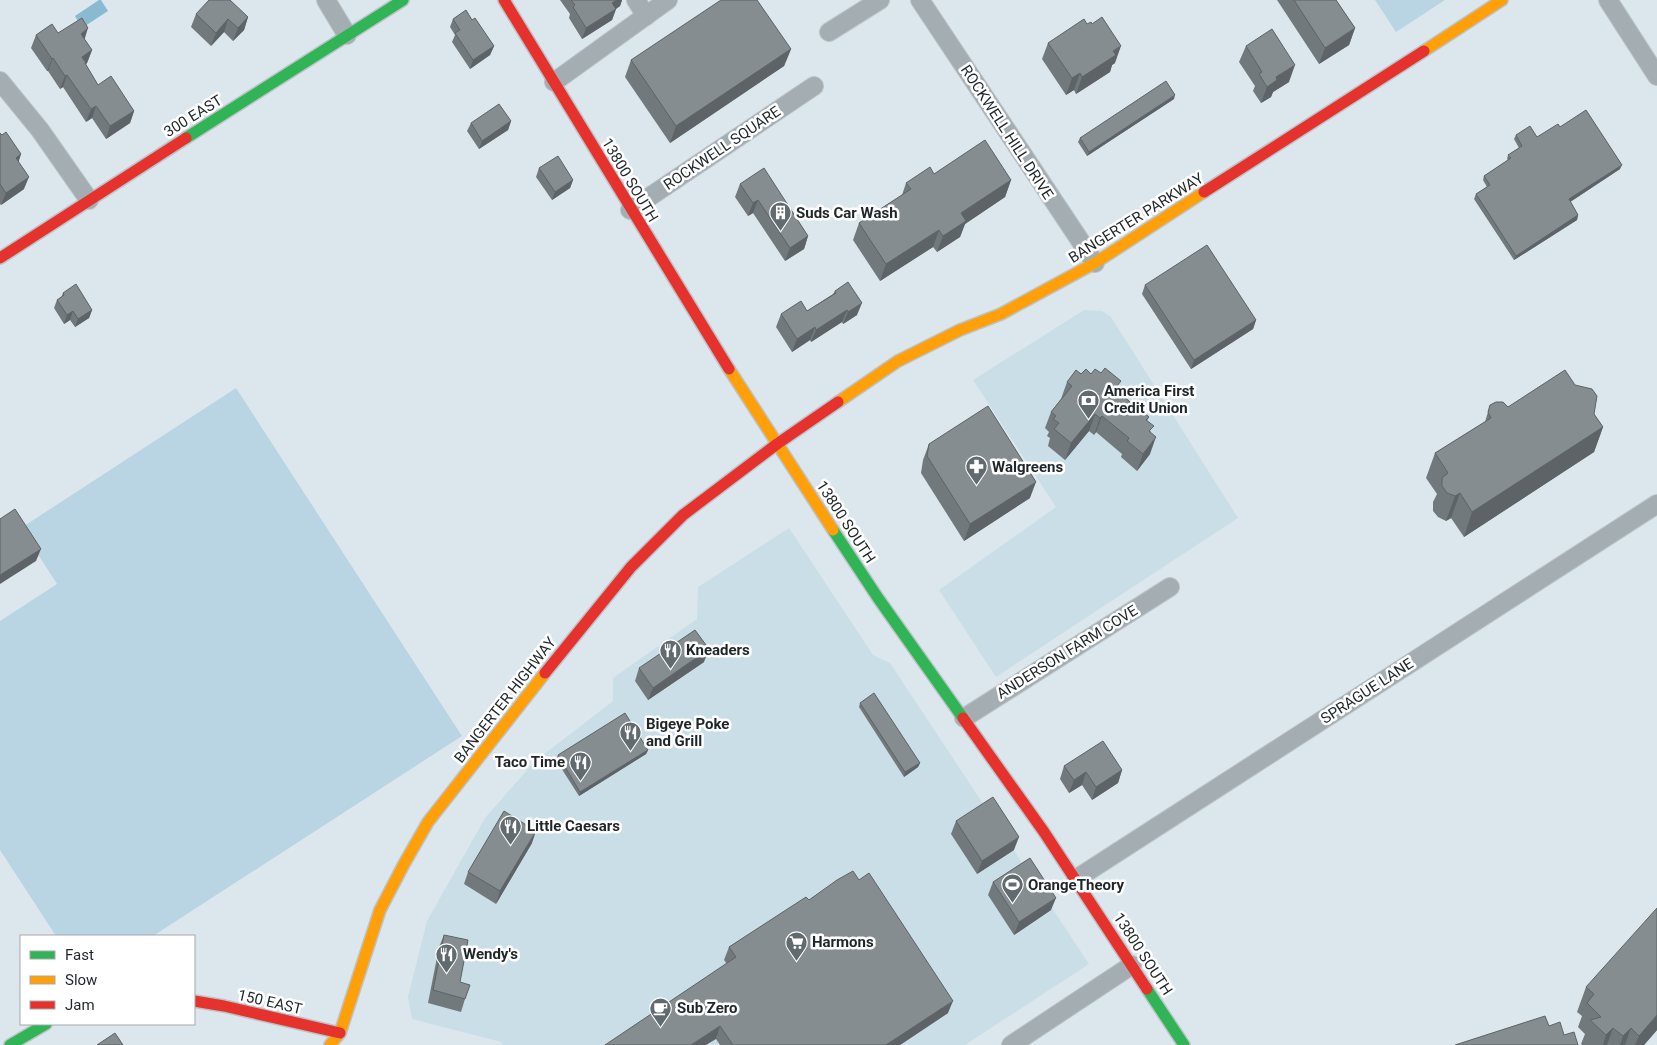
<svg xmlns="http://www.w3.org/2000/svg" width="1657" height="1045" viewBox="0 0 1657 1045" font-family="Roboto,sans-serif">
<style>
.built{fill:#cadee8}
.green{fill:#b9d5e4}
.water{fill:#8abad0}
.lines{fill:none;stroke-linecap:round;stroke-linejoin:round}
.street-casing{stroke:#bcc3c8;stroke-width:20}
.fast-casing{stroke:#bcc3c8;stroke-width:14}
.slow-casing{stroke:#bcc3c8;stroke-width:14}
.jam-casing{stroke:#bcc3c8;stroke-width:14}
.street{stroke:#a4adb2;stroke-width:18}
.fast{stroke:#30b455;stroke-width:11}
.slow{stroke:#ff9f0a;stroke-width:11}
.jam{stroke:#e5322d;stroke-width:11}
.wall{fill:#72797d}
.shaded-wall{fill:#5d6366}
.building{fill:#858d91;stroke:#5d6366}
.labels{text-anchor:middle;stroke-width:5;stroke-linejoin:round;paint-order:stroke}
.street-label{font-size:15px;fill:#1f2629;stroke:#fff}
.poi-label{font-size:15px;font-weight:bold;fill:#1f2629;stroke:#fff;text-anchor:start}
</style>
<rect width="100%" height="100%" fill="#dce7ed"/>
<g class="built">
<polygon points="1084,310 1102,311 1111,317 1238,518 996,677 939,590 1056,507 973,380"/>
<polygon points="789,528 873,655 890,663 1089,964 965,1045 502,1045 501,1042 412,1019 408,997 427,921 485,818 534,762 613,701 613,678 697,619 698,587"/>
</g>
<g class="green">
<polygon points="1375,0 1445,0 1396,32"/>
<polygon points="236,388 462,736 153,936 56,936 0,850 0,621 57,584 21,528"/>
</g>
<polygon class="water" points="99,0 101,0 108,11 82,28 75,16"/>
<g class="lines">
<defs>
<g id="street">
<polyline points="326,0 347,35"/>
<polyline points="636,0 646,16"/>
<polyline points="920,0 1095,263"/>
<polyline points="1608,0 1657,76"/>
<polyline points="829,32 880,0"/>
<polyline points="0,81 40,130 89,200"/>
<polyline points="554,82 668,0"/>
<polyline points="630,210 814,86"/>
<polyline points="964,718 1170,587"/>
<polyline points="1076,879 1657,504"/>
<polyline points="1011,1045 1132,965"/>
</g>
<g id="fast">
<polyline points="186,138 403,0"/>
<polyline points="833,530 878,598 963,718"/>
<polyline points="1147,989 1184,1045"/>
<polyline points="10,1045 46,1024"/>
</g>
<g id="slow">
<polyline points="1424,51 1502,0"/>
<polyline points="729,369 833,530"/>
<polyline points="838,402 898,361 960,330 1001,314 1095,263 1204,192"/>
<polyline points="330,1045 340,1033 380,910 404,864 428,822 545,673"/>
</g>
<g id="jam">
<polyline points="504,0 729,369"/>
<polyline points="1204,192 1424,51"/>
<polyline points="0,258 186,138"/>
<polyline points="545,673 631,567 683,515 777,444 838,402"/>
<polyline points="963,718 1044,832 1147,989"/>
<polyline points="194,1001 224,1006 340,1033"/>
</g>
</defs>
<use href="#street" class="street-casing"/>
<use href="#fast" class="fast-casing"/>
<use href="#slow" class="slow-casing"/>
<use href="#jam" class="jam-casing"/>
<use href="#street" class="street"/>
<use href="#fast" class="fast"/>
<use href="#slow" class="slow"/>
<use href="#jam" class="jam"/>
</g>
<g class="wall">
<polygon points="560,0 622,0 620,6 616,9 612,20 582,39 569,18 570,14"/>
<polygon points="1277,0 1336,0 1355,28 1349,45 1319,64"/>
<polygon points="196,14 248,17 244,30 233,41 224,32 211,46 191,27"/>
<polygon points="453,19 472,20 494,46 490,55 470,69 452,42 455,35 450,27"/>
<polygon points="58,33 84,39 92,50 87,63 85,64 98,85 134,111 130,123 106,139 92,118 86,122 63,87 60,89 48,71 47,71 31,48 36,35"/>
<polygon points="1048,43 1115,63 1112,65 1110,72 1076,94 1074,90 1066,95 1042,59"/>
<polygon points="1246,46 1289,82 1273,92 1271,97 1261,103 1253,91 1255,86 1239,62"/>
<polygon points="791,49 784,66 670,143 625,77 631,60"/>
<polygon points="1174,99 1087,156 1078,142 1080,138"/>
<polygon points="511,121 508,130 479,149 467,131 471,123"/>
<polygon points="1560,127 1620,169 1570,202 1578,215 1577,220 1514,260 1474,199 1476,194 1487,187 1483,180 1484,176 1508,160 1507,159 1508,155 1519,148 1514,139 1516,135 1537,137"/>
<polygon points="0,133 21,154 18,162 24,189 1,205 0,204"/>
<polygon points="539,168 573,180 570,188 552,200 536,177"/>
<polygon points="934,174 1011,180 1005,197 965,224 960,237 937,252 933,247 880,281 853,240 859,223 902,195 906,183"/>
<polygon points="740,184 808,236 804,249 785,261 753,213 748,216 735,197"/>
<polygon points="1145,285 1256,320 1253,329 1191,369 1142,294"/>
<polygon points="835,291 857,315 843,324 842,322 811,342 810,340 792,352 776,327 781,314 807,311 833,294"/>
<polygon points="63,293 92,310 89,318 75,327 70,320 64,324 54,308 57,300 61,298"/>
<polygon points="1081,374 1091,374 1119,388 1121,394 1149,417 1147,421 1151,433 1150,454 1137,471 1121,457 1122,454 1096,432 1094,435 1089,431 1065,460 1048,446 1050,438 1047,436 1049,432 1045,428 1051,412 1061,399 1067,382"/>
<polygon points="1490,405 1594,414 1603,427 1594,452 1464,537 1451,518 1446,521 1438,517 1433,511 1433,502 1437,494 1426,478 1435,453 1485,422"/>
<polygon points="929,444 1030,498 964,541 921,473 923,460"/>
<polygon points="704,662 648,700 635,681 639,668"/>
<polygon points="860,703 920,763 918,767 904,777 859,707"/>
<polygon points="648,750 646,754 579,796 556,760 558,755"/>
<polygon points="1064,766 1122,770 1118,783 1092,800 1082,785 1069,793 1060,779"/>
<polygon points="956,821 1014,850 977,874 951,834"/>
<polygon points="532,843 496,904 464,884 468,872"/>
<polygon points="993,882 1051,910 1014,935 988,895"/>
<polygon points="809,900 948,1013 900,1045 720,1045 716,1039 727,964 724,960 729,947"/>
<polygon points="444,935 460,982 465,999 461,1012 428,1003 439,947"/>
<polygon points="1586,987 1657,1030 1644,1045 1582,1045 1581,1044 1585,1034 1578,1027 1582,1016 1577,1012"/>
</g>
<g class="shaded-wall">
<polygon points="617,0 622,0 620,6 608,14 612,3"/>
<polygon points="616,9 612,20 582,39 586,28"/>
<polygon points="248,17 244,30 233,41 238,28"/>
<polygon points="228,19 224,32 211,46 216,33"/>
<polygon points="88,28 84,41 81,34"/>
<polygon points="1355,28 1349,45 1319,64 1325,48"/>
<polygon points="494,46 490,55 470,69 473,60"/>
<polygon points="1121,46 1115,63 1112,65 1110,72 1076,94 1082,77 1113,51"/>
<polygon points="791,49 784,66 670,143 676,126"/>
<polygon points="92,50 87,63 85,65 82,57"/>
<polygon points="53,58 48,71 47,71 52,59"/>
<polygon points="1295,65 1289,82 1273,92 1271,97 1261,103 1267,87 1276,77"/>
<polygon points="1080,73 1074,90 1066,95 1072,78"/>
<polygon points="67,75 63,87 60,89 65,76"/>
<polygon points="1175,95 1174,99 1087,156 1089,152"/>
<polygon points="96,106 92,118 86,122 91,109"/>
<polygon points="134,111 130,123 106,139 110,126"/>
<polygon points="511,121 508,130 479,149 482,141"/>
<polygon points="21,154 17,167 16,158"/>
<polygon points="1622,165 1620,169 1567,204 1569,199"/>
<polygon points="29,177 24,189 1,205 6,193"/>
<polygon points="573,180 570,188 552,200 555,192"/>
<polygon points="1011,180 1005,197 965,224 960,237 937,252 943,236 961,213"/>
<polygon points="758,200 753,213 748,216 753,203"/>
<polygon points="1578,215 1577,220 1514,260 1516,256"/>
<polygon points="939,230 933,247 880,281 886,264"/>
<polygon points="808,236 804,249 785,261 790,248"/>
<polygon points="862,303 857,315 843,324 848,312"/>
<polygon points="92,310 89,318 75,327 78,319"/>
<polygon points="847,310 842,322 811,342 816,330"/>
<polygon points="73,311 70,320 64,324 67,315"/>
<polygon points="1256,320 1253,329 1191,369 1194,360"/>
<polygon points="815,327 810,340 792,352 797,339"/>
<polygon points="1095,414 1089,431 1065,460 1071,443"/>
<polygon points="1102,416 1096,432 1094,435 1100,418"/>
<polygon points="1603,427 1594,452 1464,537 1472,512"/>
<polygon points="1156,437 1150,454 1137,471 1143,454"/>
<polygon points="1036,482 1030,498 964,541 970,524"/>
<polygon points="1460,493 1451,518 1446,521 1455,496"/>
<polygon points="41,549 36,561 0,584 0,575"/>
<polygon points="709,649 704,662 648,700 653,688"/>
<polygon points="648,750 646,754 579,796 580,792"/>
<polygon points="920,763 918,767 904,777 905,772"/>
<polygon points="1122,770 1118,783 1092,800 1096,787"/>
<polygon points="1086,772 1082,785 1069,793 1074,780"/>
<polygon points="536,831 532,843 496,904 500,891"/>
<polygon points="1019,837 1014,850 977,874 982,861"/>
<polygon points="1056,898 1051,910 1014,935 1019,922"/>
<polygon points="953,1001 948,1013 900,1045 886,1045"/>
<polygon points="1657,1015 1657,1030 1644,1045 1635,1045 1639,1036"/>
<polygon points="720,1026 716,1039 706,1045 691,1045"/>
<polygon points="1613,1028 1607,1045 1603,1045 1606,1035"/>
<polygon points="1631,1028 1625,1045 1620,1045 1623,1036"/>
</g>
<g class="building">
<polygon points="209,0 230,0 248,17 238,28 228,19 216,33 196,14"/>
<polygon points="571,0 617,0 612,3 616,9 586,28 573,7 575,5"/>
<polygon points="721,0 757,0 791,49 676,126 631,60"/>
<polygon points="1294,0 1336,0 1355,28 1325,48"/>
<polygon points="466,10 472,20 475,18 494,46 473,60 455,33 460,30 453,19"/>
<polygon points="1102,17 1121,46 1113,51 1116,55 1082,77 1080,73 1072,78 1048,43 1084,19 1087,24 1091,22 1092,24"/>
<polygon points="82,18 88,28 81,34 92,50 82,57 86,63 85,63 98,85 111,76 134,111 110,126 96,106 91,109 67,75 65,76 53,58 52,59 36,35 52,24 58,33"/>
<polygon points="1272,29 1295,65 1276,77 1277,80 1267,87 1259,74 1262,72 1246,46"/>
<polygon points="1166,81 1175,95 1089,152 1080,138"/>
<polygon points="499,104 511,121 482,141 471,123"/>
<polygon points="1586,110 1622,165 1569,199 1578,215 1516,256 1476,194 1490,185 1484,176 1511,158 1508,155 1522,146 1516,135 1530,126 1537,137 1558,124 1560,127"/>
<polygon points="6,132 21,154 16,158 29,177 6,193 0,184 0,133 2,135"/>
<polygon points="985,140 1011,180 961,213 966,221 943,236 939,230 886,264 859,223 911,189 906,183 930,167 934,174"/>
<polygon points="558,156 573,180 555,192 539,168"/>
<polygon points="764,168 808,236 790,248 758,200 753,203 740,184"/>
<polygon points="1207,245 1256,320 1194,360 1145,285"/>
<polygon points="848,282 862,303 848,312 847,310 816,330 815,327 797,339 781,314 801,301 807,311 836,293 835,291"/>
<polygon points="76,284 92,310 78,319 73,311 67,315 57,300 64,295 63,293"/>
<polygon points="1105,368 1121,381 1117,386 1122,391 1120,394 1149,417 1146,420 1154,426 1149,431 1156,437 1143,454 1127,441 1129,438 1102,416 1100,418 1095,414 1071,443 1054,429 1059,423 1053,419 1056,416 1051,412 1072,386 1067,382 1076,370 1081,374 1086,369 1091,374 1095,369 1101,373"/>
<polygon points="1565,370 1575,385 1592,389 1597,396 1594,414 1603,427 1472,512 1460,493 1455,496 1447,493 1442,486 1442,478 1448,473 1435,453 1491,418 1488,412 1490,405 1496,402 1503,402 1508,407"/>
<polygon points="988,406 1036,482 970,524 927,456 929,444"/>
<polygon points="15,509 41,549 0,575 0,519"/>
<polygon points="695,630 709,649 653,688 639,668"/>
<polygon points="874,693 920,763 905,772 860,703"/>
<polygon points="625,713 648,750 580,792 558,755"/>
<polygon points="1103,741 1122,770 1096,787 1086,772 1074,780 1064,766"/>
<polygon points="993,797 1019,837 982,861 956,821"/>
<polygon points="504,811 536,831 500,891 468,872"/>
<polygon points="1030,858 1056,898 1019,922 993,882"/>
<polygon points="853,871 859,880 869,873 953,1001 886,1045 733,1045 720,1026 691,1045 605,1045 736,957 729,947 806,897 809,900 837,880"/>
<polygon points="1657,908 1657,1015 1639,1036 1631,1028 1623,1036 1613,1028 1606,1035 1590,1020 1601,1017 1587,1003 1594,994 1586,987"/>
<polygon points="444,935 468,940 460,982 470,985 465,999 433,990"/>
<polygon points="1545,1016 1549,1026 1560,1022 1564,1035 1574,1032 1578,1045 1455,1045"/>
<polygon points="115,1033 123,1045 97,1045"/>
</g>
<defs>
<symbol id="building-pin" viewBox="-11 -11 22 30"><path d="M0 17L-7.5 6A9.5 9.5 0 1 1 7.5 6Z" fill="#616a6e" stroke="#fff"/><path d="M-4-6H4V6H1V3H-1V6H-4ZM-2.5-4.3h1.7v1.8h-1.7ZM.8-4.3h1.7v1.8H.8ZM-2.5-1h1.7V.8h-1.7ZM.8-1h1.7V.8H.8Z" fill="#fff"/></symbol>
<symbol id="bank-pin" viewBox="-11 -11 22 30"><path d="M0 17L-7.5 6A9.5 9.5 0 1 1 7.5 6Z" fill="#616a6e" stroke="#fff"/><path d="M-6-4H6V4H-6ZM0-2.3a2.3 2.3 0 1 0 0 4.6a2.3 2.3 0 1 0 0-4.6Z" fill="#fff"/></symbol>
<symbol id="pharmacy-pin" viewBox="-11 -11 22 30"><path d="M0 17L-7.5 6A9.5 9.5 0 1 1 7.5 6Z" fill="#616a6e" stroke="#fff"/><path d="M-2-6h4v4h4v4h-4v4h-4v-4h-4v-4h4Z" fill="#fff"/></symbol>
<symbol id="restaurant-pin" viewBox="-11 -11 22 30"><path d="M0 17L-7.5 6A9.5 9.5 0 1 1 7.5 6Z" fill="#616a6e" stroke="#fff"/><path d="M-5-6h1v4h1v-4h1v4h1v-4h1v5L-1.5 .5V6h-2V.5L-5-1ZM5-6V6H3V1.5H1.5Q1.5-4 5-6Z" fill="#fff"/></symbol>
<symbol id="stadium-pin" viewBox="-11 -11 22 30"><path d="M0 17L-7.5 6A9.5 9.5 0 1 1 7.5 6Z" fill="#616a6e" stroke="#fff"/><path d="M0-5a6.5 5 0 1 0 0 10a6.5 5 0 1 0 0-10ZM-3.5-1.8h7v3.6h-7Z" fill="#fff"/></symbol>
<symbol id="supermarket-pin" viewBox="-11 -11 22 30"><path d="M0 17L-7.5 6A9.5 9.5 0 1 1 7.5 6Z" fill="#616a6e" stroke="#fff"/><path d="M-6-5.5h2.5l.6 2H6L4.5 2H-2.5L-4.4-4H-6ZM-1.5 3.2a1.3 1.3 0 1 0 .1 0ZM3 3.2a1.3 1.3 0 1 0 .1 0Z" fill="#fff"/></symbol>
<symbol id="cafe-pin" viewBox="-11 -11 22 30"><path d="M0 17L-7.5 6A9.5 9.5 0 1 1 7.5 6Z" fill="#616a6e" stroke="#fff"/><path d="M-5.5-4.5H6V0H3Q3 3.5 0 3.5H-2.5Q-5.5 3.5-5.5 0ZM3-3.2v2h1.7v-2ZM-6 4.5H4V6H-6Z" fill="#fff"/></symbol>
</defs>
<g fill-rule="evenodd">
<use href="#building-pin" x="768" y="200" width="25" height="34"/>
<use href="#bank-pin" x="1076" y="388" width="25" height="34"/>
<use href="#pharmacy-pin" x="964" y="454" width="25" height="34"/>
<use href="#restaurant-pin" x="658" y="638" width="25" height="34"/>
<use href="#restaurant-pin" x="618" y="720" width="25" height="34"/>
<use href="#restaurant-pin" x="568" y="750" width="25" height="34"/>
<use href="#restaurant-pin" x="498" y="814" width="25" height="34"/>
<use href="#stadium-pin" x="1000" y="872" width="25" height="34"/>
<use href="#supermarket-pin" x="784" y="930" width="25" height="34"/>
<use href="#restaurant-pin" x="434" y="942" width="25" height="34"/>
<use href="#cafe-pin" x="648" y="996" width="25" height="34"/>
</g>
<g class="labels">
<g class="street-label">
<text transform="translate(193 116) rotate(-32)" y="5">300 EAST</text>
<text transform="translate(1007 132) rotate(57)" y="5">ROCKWELL HILL DRIVE</text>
<text transform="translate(722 148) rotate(-34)" y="5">ROCKWELL SQUARE</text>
<text transform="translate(630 180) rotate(59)" y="5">13800 SOUTH</text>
<text transform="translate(1136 218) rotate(-32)" y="5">BANGERTER PARKWAY</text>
<text transform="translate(846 522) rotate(57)" y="5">13800 SOUTH</text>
<text transform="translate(1067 652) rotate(-32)" y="5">ANDERSON FARM COVE</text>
<text transform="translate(1367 691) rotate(-33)" y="5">SPRAGUE LANE</text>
<text transform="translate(505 700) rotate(-52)" y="5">BANGERTER HIGHWAY</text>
<text transform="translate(1143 954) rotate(57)" y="5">13800 SOUTH</text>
<text transform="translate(270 1002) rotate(13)" y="5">150 EAST</text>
</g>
<g class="poi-label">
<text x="796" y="218">Suds Car Wash</text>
<text x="1104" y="396">America First<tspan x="1104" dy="17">Credit Union</tspan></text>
<text x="992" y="472">Walgreens</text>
<text x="686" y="655">Kneaders</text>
<text x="646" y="729">Bigeye Poke<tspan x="646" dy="17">and Grill</tspan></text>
<text x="565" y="767" text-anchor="end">Taco Time</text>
<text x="527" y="831">Little Caesars</text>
<text x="1028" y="890">OrangeTheory</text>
<text x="812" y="947">Harmons</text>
<text x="463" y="959">Wendy's</text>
<text x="677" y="1013">Sub Zero</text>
</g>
</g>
<rect x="20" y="935" width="175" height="90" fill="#ffffff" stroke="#a5a8a9"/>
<rect x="30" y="951" width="25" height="8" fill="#30b455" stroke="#a5a8a9"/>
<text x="65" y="960" font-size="15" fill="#1f2629">Fast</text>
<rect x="30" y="976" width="25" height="8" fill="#ff9f0a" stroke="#a5a8a9"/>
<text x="65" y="985" font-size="15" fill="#1f2629">Slow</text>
<rect x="30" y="1001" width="25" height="8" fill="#e5322d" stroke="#a5a8a9"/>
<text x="65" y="1010" font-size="15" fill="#1f2629">Jam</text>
</svg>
